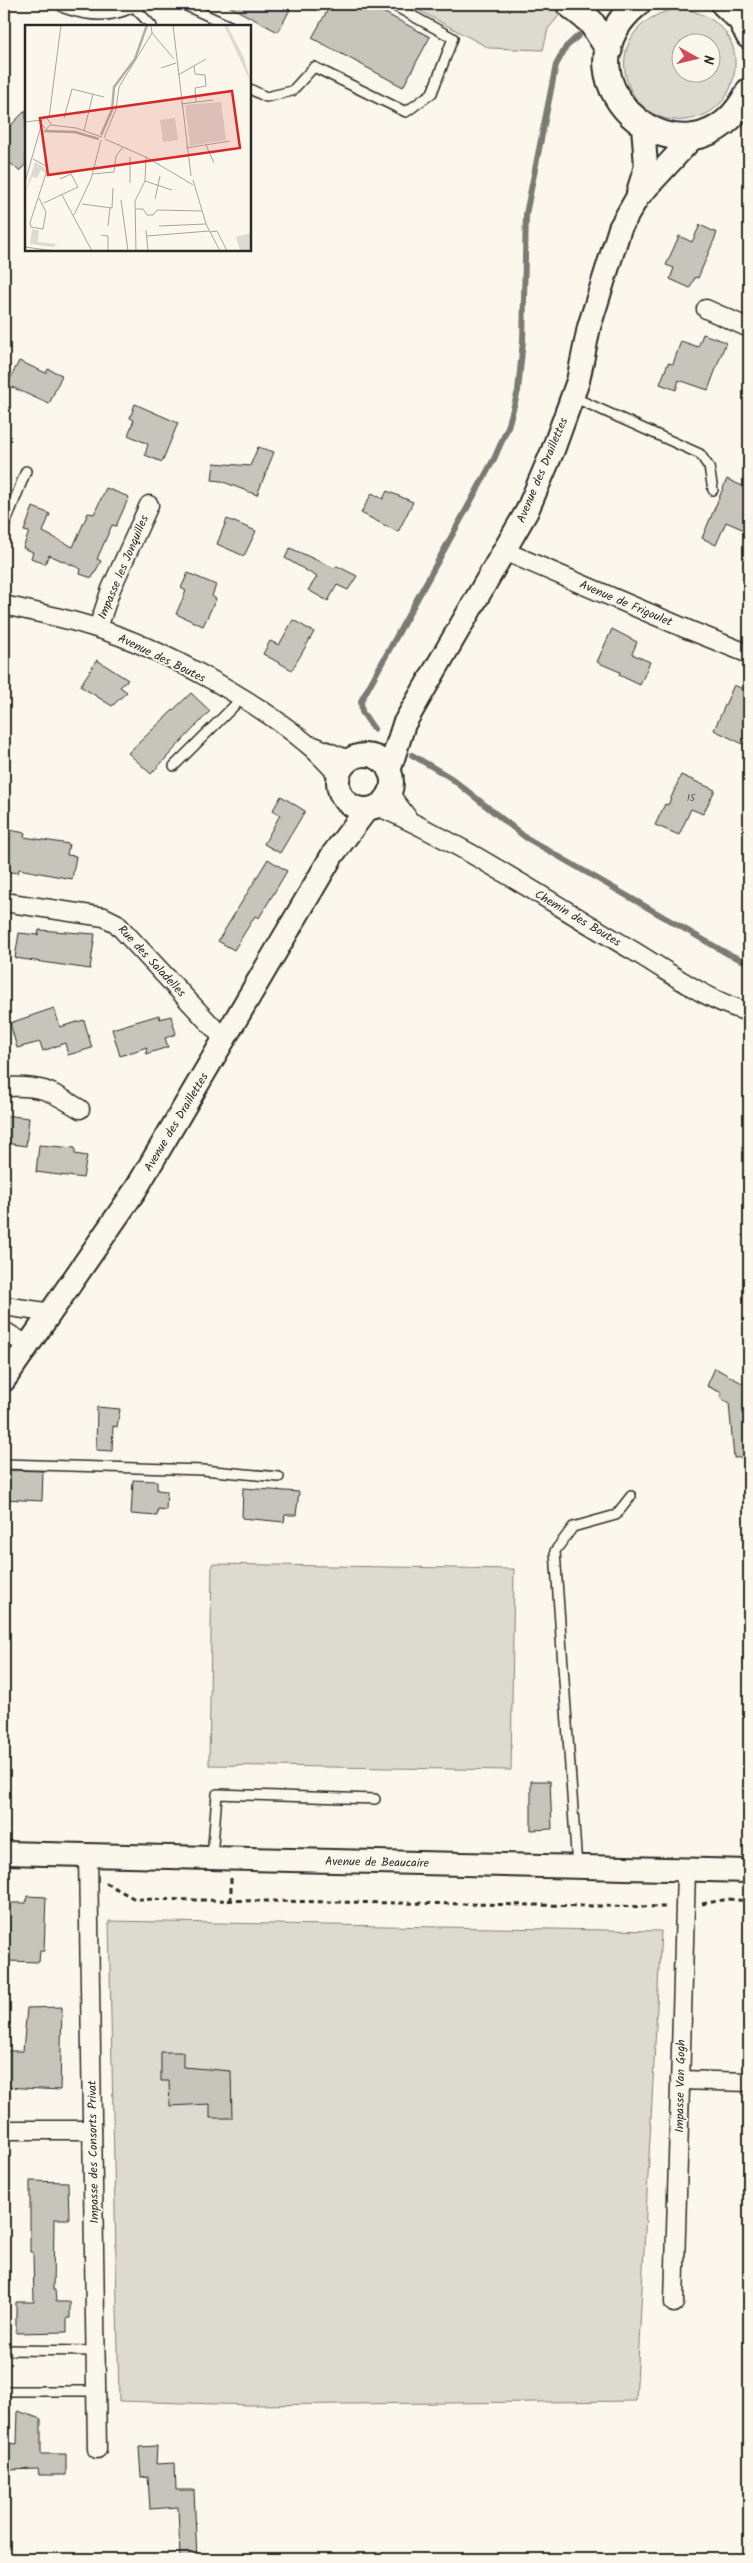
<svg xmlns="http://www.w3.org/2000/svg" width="753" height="2563" viewBox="0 0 753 2563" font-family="Kalam,sans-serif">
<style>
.green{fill:#dddad0;stroke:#84827e;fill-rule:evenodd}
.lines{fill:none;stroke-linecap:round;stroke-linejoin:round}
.stream{stroke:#7b7a75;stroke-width:6}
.building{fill:#c7c4bc;stroke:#2b2b2b}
.service-casing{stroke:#2b2b2b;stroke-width:12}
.minor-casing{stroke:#2b2b2b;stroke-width:21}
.tertiary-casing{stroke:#2b2b2b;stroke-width:26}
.secondary-casing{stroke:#2b2b2b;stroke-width:29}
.path{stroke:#2b2b2b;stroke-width:3;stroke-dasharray:5 4;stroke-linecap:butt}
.service{stroke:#fbf7ec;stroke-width:9}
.minor{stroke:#fbf7ec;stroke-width:18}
.tertiary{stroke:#fbf7ec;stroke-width:22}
.secondary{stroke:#fbf7ec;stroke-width:25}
.labels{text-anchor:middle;stroke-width:4;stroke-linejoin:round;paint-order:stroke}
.number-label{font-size:10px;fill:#52514f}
.street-label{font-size:12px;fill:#2b2b2b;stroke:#fbf7ec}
.inset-river{fill:none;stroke:#b1afa7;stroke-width:2.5}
.inset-road{fill:none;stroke:#a8a59f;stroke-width:1}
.view{fill:#d62828;fill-opacity:0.15;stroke:#d62828;stroke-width:2.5}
.inset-edge{fill:none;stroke:#2b2b2b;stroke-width:2.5}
</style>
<rect width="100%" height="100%" fill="#fbf7ec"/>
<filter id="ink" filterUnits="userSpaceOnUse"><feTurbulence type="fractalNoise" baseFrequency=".02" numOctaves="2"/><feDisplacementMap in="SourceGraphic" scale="10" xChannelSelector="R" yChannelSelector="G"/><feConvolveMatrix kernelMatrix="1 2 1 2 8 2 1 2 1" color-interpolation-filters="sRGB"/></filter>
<g filter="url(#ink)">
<g class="green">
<polygon points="407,4 547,4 562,12 548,29 543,50 489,48"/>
<path d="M680,8C720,15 744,41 732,83C728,99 714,112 699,117C623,141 587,24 680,8ZM710,42V72H680V42Z"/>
<polygon points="212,1564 514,1569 511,1770 209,1765"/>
<polygon points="109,1921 661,1931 636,2401 249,2405 119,2401"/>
</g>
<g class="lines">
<g class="stream">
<polyline points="374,729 362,712 361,701 494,459 508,427 518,391 523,341 526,214 556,65 566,47 579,35"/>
<polyline points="412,755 451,778 525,837 728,954 749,963"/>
</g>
</g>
<g class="building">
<polygon points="225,4 293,4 278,32"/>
<polygon points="331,4 368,4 430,37 403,87 312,38"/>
<polygon points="26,110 26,164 19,171 4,157 4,132"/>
<polygon points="700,225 717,233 698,278 695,277 690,288 670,279 674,268 666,265 679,236 692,242"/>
<polygon points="703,334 726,342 708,390 679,380 676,390 660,384 668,363 673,364 681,341 698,347"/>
<polygon points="19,361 46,373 48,369 62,375 49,404 7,385"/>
<polygon points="135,404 178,423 162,462 145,455 148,444 128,435 134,420 130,418"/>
<polygon points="258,447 274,452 257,495 221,481 212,480 214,463 250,466"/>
<polygon points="727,479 749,489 749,532 726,522 716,545 702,538"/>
<polygon points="106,488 129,497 116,526 112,525 97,559 101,561 92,578 80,574 81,569 49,555 45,564 31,558 33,552 23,548 29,532 24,531 33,507 50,514 43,532 73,547 88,513 94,514"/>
<polygon points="387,491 413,502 398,532 361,513 372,493 383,499"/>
<polygon points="227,519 256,531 244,556 217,544"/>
<polygon points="290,548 334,568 337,566 357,576 348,590 337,585 328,601 308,590 317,577 285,558"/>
<polygon points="188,573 216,585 212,596 216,599 203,626 176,614 186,591 181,588"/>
<polygon points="293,620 314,632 292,670 263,654 270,641 279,645"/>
<polygon points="612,629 637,642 632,654 650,662 640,685 619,675 620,672 597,662"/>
<polygon points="97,660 128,680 120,687 127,692 112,706 80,686"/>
<polygon points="734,685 749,692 749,747 714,730"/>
<polygon points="191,693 210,711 151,774 128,753"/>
<polygon points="681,775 715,790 703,814 691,809 679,835 655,825 665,804 668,805"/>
<polygon points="281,796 305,811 280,853 264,844 280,815 273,810"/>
<polygon points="4,829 25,833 24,837 69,844 67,855 76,856 72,879 19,869 18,873 4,871"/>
<polygon points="268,859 287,871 259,918 255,916 234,950 218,941"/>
<polygon points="39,930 95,934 90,969 15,958 19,933 38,935"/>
<polygon points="54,1008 60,1027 84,1020 92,1048 68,1055 65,1043 43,1051 40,1042 17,1048 10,1023"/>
<polygon points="159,1015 160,1019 171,1016 176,1034 165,1038 168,1047 146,1054 147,1047 120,1056 112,1029"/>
<polygon points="4,1115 29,1118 26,1146 4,1143"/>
<polygon points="39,1145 75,1148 75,1154 87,1156 83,1178 36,1172"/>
<polygon points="715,1368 742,1383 749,1382 749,1457 734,1458 729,1403 720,1398 722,1393 707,1386"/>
<polygon points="97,1407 120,1409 117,1427 113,1426 112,1451 96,1450"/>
<polygon points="4,1470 43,1471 42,1501 4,1499"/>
<polygon points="133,1480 157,1481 157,1490 167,1491 166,1510 158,1509 157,1516 131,1514"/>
<polygon points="243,1488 299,1492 296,1515 285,1515 284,1522 242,1518"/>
<polygon points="531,1781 550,1781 552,1829 531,1830"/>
<polygon points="27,1896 46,1897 44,1951 40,1951 39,1962 7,1961 7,1925 4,1925 4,1903 26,1903"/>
<polygon points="62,2007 60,2090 4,2087 4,2051 23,2051 27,2008"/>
<polygon points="161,2052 183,2052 183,2067 231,2071 232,2118 210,2118 210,2104 170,2106 169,2081 161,2081"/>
<polygon points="30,2181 68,2182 69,2219 54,2219 53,2290 55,2290 56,2302 70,2302 70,2318 67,2318 67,2332 16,2333 16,2302 34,2302 33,2252 30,2252"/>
<polygon points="18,2411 41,2419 41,2454 66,2454 66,2475 39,2475 38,2469 8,2470 7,2443 17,2444"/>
<polygon points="157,2446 156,2464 175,2463 176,2490 194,2490 197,2559 180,2559 178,2507 150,2509 148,2477 141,2478 139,2447"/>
</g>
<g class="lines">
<defs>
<g id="service">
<polyline points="131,4 152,26"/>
<polyline points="182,4 230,26"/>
<polyline points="250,89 266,97 292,91 314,67 406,112 432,93 453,38 391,4"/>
<polyline points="573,397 700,454 709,467 713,490"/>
<polyline points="4,527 26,471"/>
<polyline points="174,766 242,698"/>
<polyline points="4,1464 203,1470 279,1477"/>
<polyline points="212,1858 217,1794 375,1799"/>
<polyline points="577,1867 555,1551 573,1527 616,1515 631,1496"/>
<polyline points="4,2350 96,2351"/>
<polyline points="4,2391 96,2391"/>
</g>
<g id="minor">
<path d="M66,4C86,11 109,14 129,4"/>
<polyline points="706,309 749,328"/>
<polyline points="504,551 689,630 749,654"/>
<path d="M4,605C35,612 66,618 96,628C161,648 255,700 306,743C318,752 328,765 339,775"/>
<polyline points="98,628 111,589 149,505"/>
<polyline points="314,746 349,760"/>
<polyline points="389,793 407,817"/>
<path d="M377,806C466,845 548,901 632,950C669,972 707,1001 749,1012"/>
<polyline points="4,902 104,917 116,923 225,1040"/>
<path d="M4,1087C41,1085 49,1090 80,1109"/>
<polyline points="4,1306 52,1313"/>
<polyline points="4,1331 29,1346"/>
<polyline points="88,1855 97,2449"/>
<polyline points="680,2080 749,2082"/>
<polyline points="4,2130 92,2130"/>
<polyline points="674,2303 686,1870"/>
</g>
<g id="tertiary">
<polyline points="638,192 646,166 643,126"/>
<circle cx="365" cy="782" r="27"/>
<polyline points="389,771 404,724 527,511 553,450 578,381 589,327 620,228 637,198 695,135"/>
<polyline points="4,1380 136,1189 333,854 367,809"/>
<polyline points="4,1853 749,1871"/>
</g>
<g id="secondary">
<polyline points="569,4 591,22 609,50"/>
<path d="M637,4C543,82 692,205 749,91"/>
<polyline points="724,4 741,20 749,36"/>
</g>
</defs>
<use href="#service" class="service-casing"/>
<use href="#minor" class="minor-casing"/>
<use href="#tertiary" class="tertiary-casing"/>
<use href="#secondary" class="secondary-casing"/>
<g class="path">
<polyline points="231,1878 231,1900"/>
<polyline points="106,1883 135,1899 666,1907"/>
<polyline points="702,1904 728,1899 749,1901"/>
</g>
<use href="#service" class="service"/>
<use href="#minor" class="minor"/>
<use href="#tertiary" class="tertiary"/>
<use href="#secondary" class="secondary"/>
</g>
</g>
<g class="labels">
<g class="number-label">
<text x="691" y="801">15</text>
</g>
<g class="street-label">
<text transform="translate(542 470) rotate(-67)" y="4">Avenue des Draillettes</text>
<text transform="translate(123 567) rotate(-67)" y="4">Impasse les Jonquilles</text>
<text transform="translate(626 603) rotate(23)" y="4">Avenue de Frigoulet</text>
<text transform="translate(162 658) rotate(26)" y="4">Avenue des Boutes</text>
<text transform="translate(578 918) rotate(31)" y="4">Chemin des Boutes</text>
<text transform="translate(152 961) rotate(47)" y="4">Rue des Saladelles</text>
<text transform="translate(176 1122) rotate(-59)" y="4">Avenue des Draillettes</text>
<text transform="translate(377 1862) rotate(1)" y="4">Avenue de Beaucaire</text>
<text transform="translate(680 2086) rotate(-89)" y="4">Impasse Van Gogh</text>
<text transform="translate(93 2152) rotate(-91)" y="4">Impasse des Consorts Privat</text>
</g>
</g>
<g transform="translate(25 25)">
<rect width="226" height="226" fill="#fbf7ec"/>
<path d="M199,0H202L219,33L226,58ZM196,77L201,115L165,121L160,80ZM150,93L153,115L138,117L135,95ZM10,137L22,144L20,148L16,145L12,153L7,152L0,168ZM7,204L14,205L13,217L30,219L33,215L29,222L5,219ZM226,208V226H215L211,212Z" fill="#dddad0"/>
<path class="inset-river" d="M20,106L50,107L74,114M76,110L87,85L89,62L110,34L122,0"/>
<path class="inset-road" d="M126,0L127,8L149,34M148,0L166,151M169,41L170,49L180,50L181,61L170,63L171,77M136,43L151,38M153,50L181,34M156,79L188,75M24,93L36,0M39,93L47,64L79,72M0,97L16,95M26,100L51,103L77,112M59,106L68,69M16,110L26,99L21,92L15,97L20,103M79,113L91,84L94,62L127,8M80,114L123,133L168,160M181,120L189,138M161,123L205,116M8,134L23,142L5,198L6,202L18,204L21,187L14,173M67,149L89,147L91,131L98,122M35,154L46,149L53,162M168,155L181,199L195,226M120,156L147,165M0,157L16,101M105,158V132M37,170L67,226M130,174L135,151M96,175L103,226M19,178L53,162M57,179L87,183L88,163M110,184H118L122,190H128L132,185L177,186M49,190L66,154L76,115M83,201L85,183M134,201L181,199M121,205L123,226M185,207L192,206L202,226M76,210L83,211V226M122,211L184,206M0,222L30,226M111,226L110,176L120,156L121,132"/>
<path class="view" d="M207,66L215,123L23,150L15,93Z"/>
<rect width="226" height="226" class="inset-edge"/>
</g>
<rect width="753" height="2563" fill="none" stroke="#fbf7ec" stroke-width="20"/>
<rect x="10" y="10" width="733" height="2543" fill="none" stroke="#2b2b2b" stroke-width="2" filter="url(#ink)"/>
<g transform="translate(696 58) rotate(98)"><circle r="24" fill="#fbf7ec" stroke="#a8a59f"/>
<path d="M0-4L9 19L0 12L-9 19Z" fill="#d1495b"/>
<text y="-8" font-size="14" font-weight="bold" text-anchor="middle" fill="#2b2b2b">N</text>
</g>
</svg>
